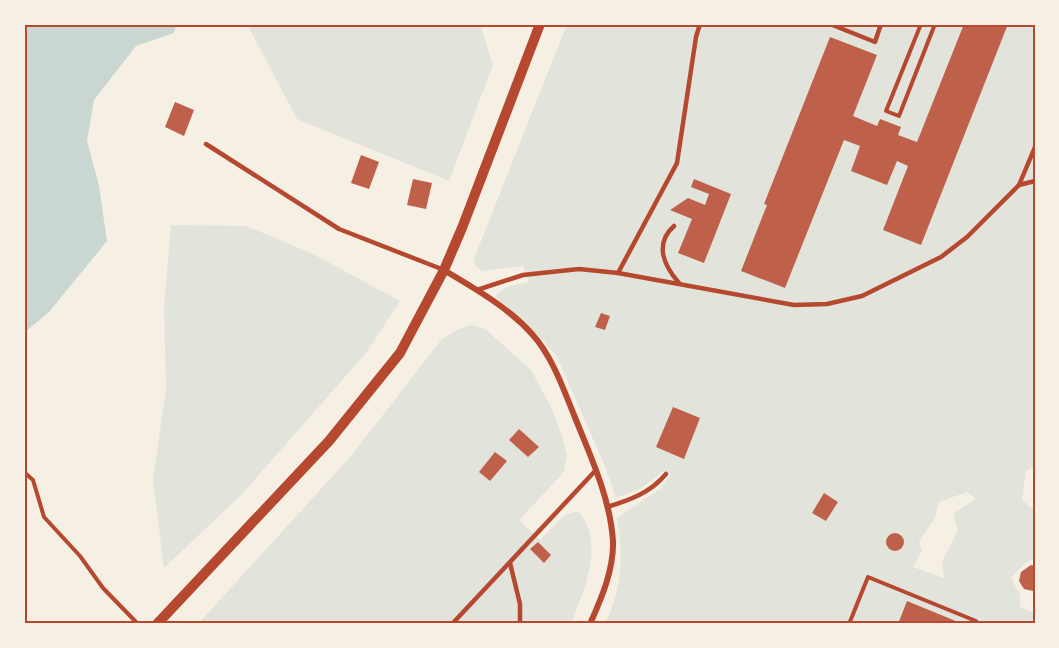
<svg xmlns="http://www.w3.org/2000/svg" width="1059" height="648" viewBox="0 0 1059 648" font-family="'Alegreya Sans',sans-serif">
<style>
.green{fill:#e2e4dc;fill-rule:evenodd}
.water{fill:#c9d6d2}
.building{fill:#bf614a}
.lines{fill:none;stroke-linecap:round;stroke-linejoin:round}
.path{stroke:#b5482f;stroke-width:4}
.service{stroke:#b5482f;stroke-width:4.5}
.minor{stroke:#b5482f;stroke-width:6}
.tertiary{stroke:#b5482f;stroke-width:10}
.neatline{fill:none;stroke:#b5482f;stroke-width:2}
</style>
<rect width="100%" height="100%" fill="#f6efe4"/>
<g class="green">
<polygon points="247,24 480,24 493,65 449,181 297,119"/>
<path d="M567,24H1035V466L1026,471L1022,500L1035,511V558L1024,564L1011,578L1020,595V607L1035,613V624H605C622,590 624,555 617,518L660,489L671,474L662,471C649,486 634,492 616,498L604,464L557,357L543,340L495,296L506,287L529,282L523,266L482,271L475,265L474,259ZM967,492L976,499L953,514L958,531L942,561L944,578L913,567L922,551L919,541L935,518L939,502Z"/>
<polygon points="171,225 246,226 311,253 400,301 366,353 241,495 164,568 153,480 166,389 164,305"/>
<path d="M471,325L485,329L531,370L552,409L563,439L567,456L564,472L519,520L540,540L566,514L578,511C606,543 584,590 571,624H198L351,456L441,340L457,330Z"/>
</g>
<polygon class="water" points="24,24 177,24 174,33 136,46 94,100 87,141 99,186 107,241 49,312 24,333"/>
<g class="building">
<polygon points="964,24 1008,24 921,245 883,230 908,166 897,161 887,185 851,171 860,146 844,140 785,288 741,271 767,205 764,204 830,37 877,55 853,116 877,126 880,119 901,127 898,135 917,142"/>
<polygon points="175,102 194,110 184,136 165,127"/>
<polygon points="361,155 379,162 369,189 351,183"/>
<polygon points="413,179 432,183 426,209 407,205"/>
<polygon points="694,179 731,194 704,263 678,253 692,219 670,210 688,198 705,205 709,194 691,187"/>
<polygon points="601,313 610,316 605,330 595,327"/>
<polygon points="673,407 700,418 684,459 656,447"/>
<polygon points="519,429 539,447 528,457 509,440"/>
<polygon points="495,452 507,461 490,481 479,472"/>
<polygon points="824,493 838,502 826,521 812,513"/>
<circle cx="895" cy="542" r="9"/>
<polygon points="538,542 551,555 544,563 530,549"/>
<polygon points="1031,565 1035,566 1035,591 1033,591 1024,589 1019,581 1021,572"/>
<polygon points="907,601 963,624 898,624"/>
</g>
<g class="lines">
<g class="path">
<polyline points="921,24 886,111 899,116 935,24"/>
<polyline points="24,472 33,480 44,517 80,556 103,588 136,622"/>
<polyline points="849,624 868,577 976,621"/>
</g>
<g class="service">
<polyline points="830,24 875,42 881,24"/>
<polyline points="206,144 339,229 444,270"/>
<polyline points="1019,185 1035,181"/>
<path d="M674,226C654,244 664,266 679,283"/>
<polyline points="618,273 677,163 696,37 700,24"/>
<polyline points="477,290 523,275 579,269 618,273 794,305 827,304 862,296 941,257 967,237 1019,185 1035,147"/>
<path d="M607,507C630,500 650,493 666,474"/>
<polyline points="510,563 520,604 520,624"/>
<polyline points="452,624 596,470"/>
</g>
<path class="minor" d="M444,270C475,289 508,307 532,334C552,356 563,388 574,415C590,455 610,497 613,541C614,570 601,599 590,624"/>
<polyline class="tertiary" points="157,624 329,441 400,353 444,270 462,228 540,24"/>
</g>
<rect width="1059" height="648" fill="none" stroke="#f6efe4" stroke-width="51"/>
<rect x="26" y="26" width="1008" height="596" class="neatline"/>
</svg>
